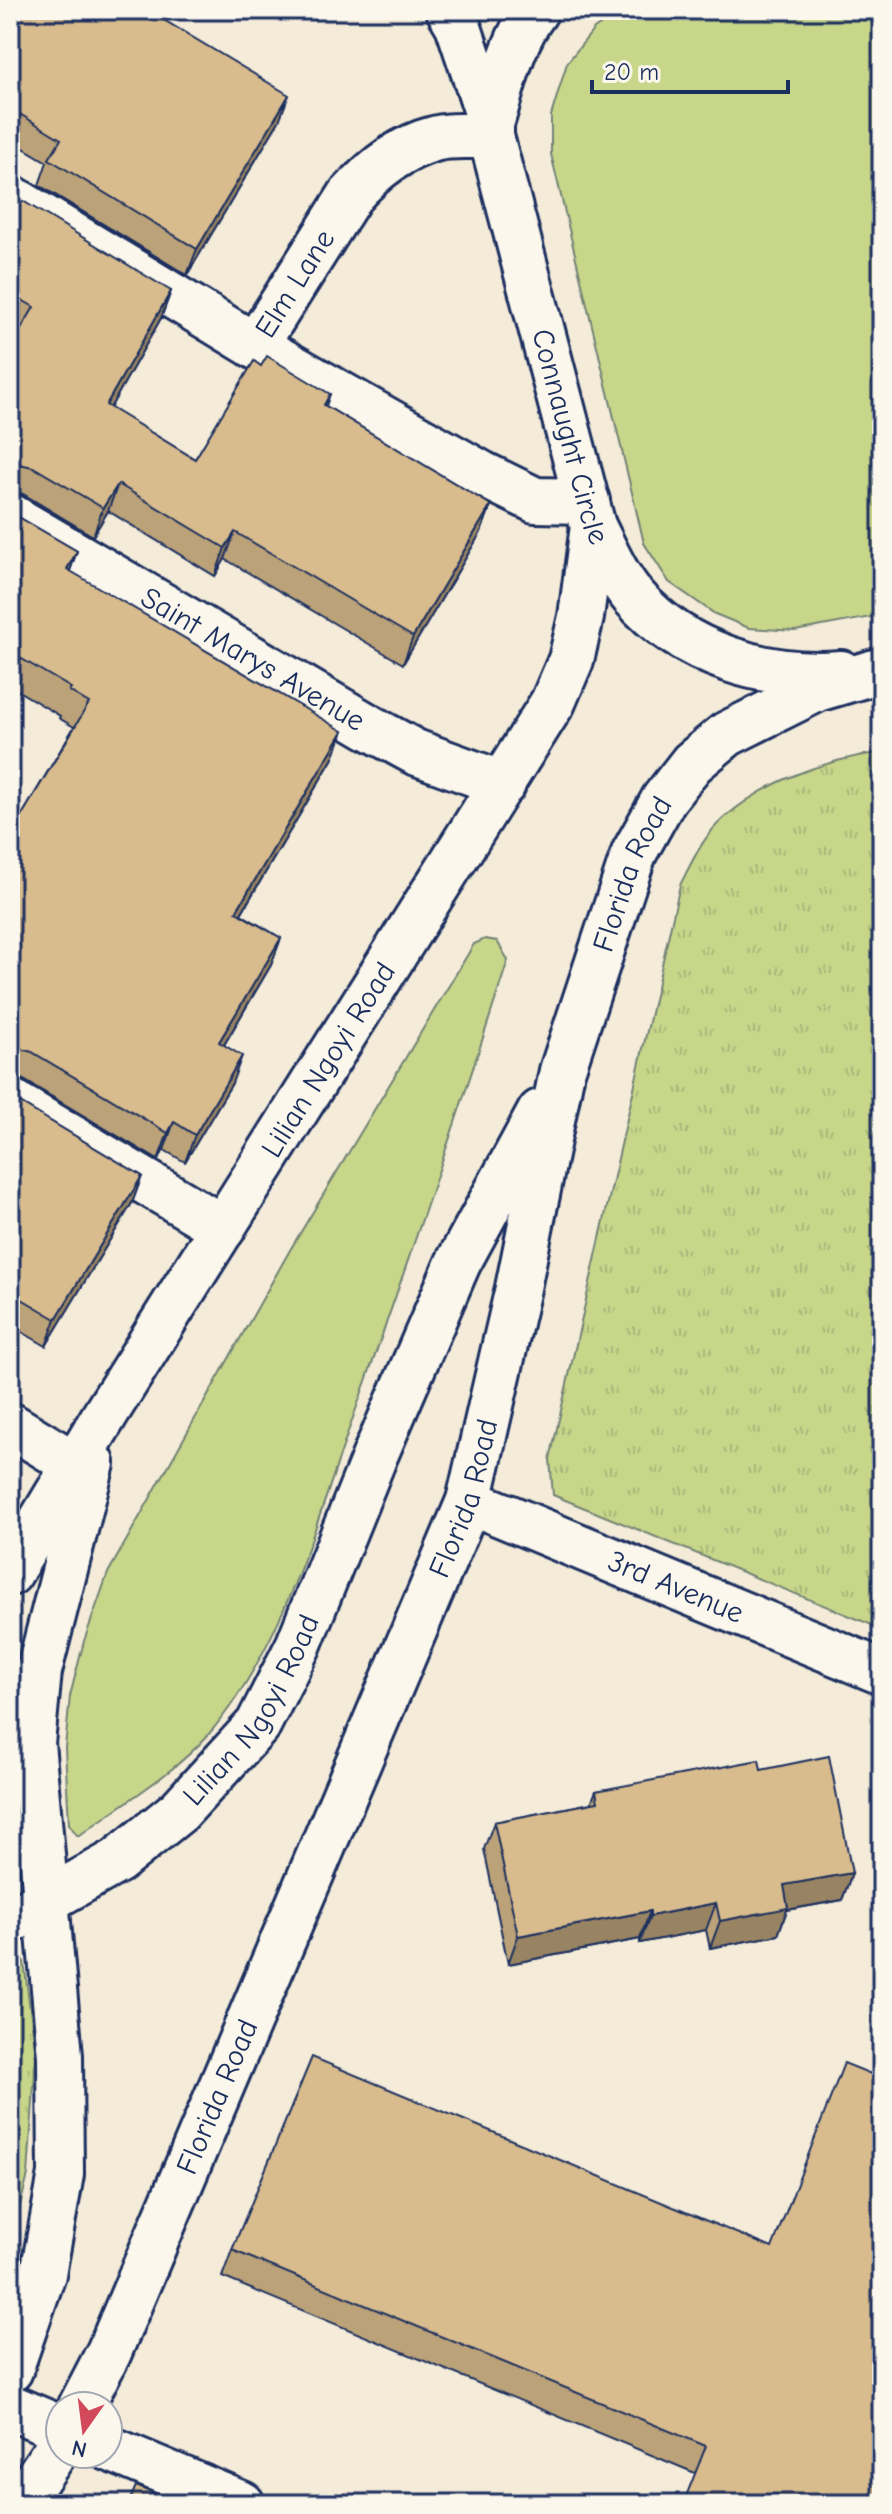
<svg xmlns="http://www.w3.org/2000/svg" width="892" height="2514" viewBox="0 0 892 2514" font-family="'Comic Neue',sans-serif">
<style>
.grass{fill:#c8d68a;stroke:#728274;stroke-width:2}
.park{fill:url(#park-tufts);stroke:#728274;stroke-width:2}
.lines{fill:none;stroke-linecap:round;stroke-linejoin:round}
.street-casing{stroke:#1b2f5e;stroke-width:50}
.secondary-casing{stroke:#1b2f5e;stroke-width:50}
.street{stroke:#fbf7ec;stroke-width:44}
.secondary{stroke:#fbf7ec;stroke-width:44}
.wall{fill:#bba279;stroke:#1b2f5e;stroke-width:2}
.shaded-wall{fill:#988463;stroke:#1b2f5e;stroke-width:2}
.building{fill:#d9bc8d;stroke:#1b2f5e;stroke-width:2}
.labels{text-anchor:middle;stroke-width:6;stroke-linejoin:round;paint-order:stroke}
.street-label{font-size:30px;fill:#1b2f5e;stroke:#fbf7ec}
</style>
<defs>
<pattern id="park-tufts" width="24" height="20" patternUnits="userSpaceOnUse" patternTransform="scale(2)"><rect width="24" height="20" fill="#c8d68a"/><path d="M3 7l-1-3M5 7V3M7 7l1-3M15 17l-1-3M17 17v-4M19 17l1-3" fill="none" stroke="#abb87a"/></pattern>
</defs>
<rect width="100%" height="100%" fill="#f4ebd9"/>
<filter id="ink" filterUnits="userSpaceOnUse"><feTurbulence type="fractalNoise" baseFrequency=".0125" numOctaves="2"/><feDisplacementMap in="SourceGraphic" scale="16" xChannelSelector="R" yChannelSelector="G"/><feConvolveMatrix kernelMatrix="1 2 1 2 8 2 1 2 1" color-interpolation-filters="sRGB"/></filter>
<g filter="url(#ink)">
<g class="grass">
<polygon points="622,10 882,10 882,615 795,631 749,628 715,614 669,582 644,543 551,154 551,116 567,63 594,29"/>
<path d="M485,939L497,941L508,960C460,1112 408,1262 355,1412C317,1519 284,1647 208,1735C175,1773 122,1804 80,1835H77L69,1824L65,1748L70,1696L84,1641L108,1573L290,1250L474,944Z"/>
</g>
<g class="park">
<path d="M882,752V1629L553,1495L550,1459L680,885C692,862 703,836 724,818C767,780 826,760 882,752Z"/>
<polygon points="11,1953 18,1955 24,1962 36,2055 28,2175 10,2244"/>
</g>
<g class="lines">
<defs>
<g id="street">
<polyline points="10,197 255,346 482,474 535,500 587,501"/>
<path id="s1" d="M255,346L350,196C373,170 400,148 434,139C451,134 473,137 491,136"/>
<path id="s2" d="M10,516L369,727L415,752L503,784"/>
<polyline points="10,1101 223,1228"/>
<polyline points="10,1425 74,1464"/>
<path id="s3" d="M469,1501L882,1672"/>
<polyline points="10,2407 60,2428"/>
<polyline points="108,2448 242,2504"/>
</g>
<g id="secondary">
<polyline points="449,10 458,25 491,124"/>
<path id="s4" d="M536,10C511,42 503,86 491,124V136L593,526C605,550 616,576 633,596C684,655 766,679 841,673"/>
<path id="s5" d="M10,1573L106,1413L553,702L571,660L581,617L593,526"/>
<path id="s6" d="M10,1921L117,1861L179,1811L258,1725L298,1646L376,1453L458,1263L540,1112"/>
<polyline points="10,2370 43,2274 61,2174 60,2056 32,1743 39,1671 92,1463"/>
<path id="s7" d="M81,2406L109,2352L469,1501L518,1288L562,1071L634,853L664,799L692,763L727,734L817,689L878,671"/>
<polyline points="20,2504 60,2444"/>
</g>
</defs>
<use href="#street" class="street-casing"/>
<use href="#secondary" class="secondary-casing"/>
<use href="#street" class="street"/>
<use href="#secondary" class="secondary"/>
</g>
<g class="wall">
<polygon points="10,10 279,121 187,275 39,185 47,162 10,140"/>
<polygon points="10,224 171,291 161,318 110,408 195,459 261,366 330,394 326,406 491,505 481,532 403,664 225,559 215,576 108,511 93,536 23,494 10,491 10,348 19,332 10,326"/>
<polygon points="10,512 77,551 70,571 333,758 241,914 281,938 271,965 224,1045 232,1083 185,1162 164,1150 158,1160 22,1079 11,1076 15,827 74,727 59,718 60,716 10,686"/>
<polygon points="10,1097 142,1176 132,1203 46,1346 10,1325"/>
<polygon points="761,1770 852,1873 842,1900 787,1910 778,1935 710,1948 706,1930 640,1943 640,1939 508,1964 484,1849 494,1822 591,1803 596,1791"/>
<polygon points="232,2250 882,2504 695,2473 222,2277"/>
</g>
<g class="shaded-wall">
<polygon points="289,95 279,121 187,275 197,249"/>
<polygon points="171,291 161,318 96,433 106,405"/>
<polygon points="19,464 10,490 10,466"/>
<polygon points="118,484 108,511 93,536 103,508"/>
<polygon points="491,505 481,532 403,664 413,637"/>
<polygon points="235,532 225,559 215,576 225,548"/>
<polygon points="77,551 67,579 67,569"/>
<polygon points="343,731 333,758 226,939 236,912"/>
<polygon points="281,938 271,965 209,1070 219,1042"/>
<polygon points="21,1049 11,1076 10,1076 10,1051"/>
<polygon points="242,1056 232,1083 185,1162 195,1135"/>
<polygon points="174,1122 164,1150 158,1160 168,1133"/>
<polygon points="142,1176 132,1203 46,1346 56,1319"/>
<polygon points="852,1873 842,1900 787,1910 778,1935 710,1948 720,1921 784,1885"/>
<polygon points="716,1903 706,1930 640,1943 650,1916"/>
<polygon points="650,1911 640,1939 508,1964 518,1936"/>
</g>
<g class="building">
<polygon points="10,10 147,10 289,95 197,249 49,159 61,139 10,108"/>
<polygon points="23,201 171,291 106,405 195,459 254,361 261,366 267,356 330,394 324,405 491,505 413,637 235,532 225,548 118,484 103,508 33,467 19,464 10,466 10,348 34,307 10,293 10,224"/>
<polygon points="10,512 77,551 67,569 343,731 236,912 281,938 219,1042 242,1056 195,1135 174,1122 168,1133 32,1052 21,1049 10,1051 10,824 15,827 89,703 69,691 71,688 10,652"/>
<polygon points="10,1097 142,1176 56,1319 10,1292"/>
<polygon points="829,1756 852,1873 784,1885 788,1908 720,1921 716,1903 650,1916 650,1911 518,1936 494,1822 598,1802 596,1791 759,1760 761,1770"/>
<polygon points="882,2046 882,2504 683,2504 706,2446 232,2250 312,2057 772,2248 844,2063 871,2074"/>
<polygon points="136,2486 178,2504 128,2504"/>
</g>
</g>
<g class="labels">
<g class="street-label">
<text dy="10" stroke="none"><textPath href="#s1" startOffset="74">Elm Lane</textPath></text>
<text dy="10" stroke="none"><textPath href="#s4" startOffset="446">Connaught Circle</textPath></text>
<text dy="10" stroke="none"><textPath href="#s2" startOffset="282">Saint Marys Avenue</textPath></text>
<text dy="10" stroke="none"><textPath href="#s7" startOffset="1634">Florida Road</textPath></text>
<text dy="10" stroke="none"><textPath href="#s5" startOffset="604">Lilian Ngoyi Road</textPath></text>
<text dy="10" stroke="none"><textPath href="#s7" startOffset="986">Florida Road</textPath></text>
<text dy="10" stroke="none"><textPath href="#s3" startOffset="224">3rd Avenue</textPath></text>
<text dy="10" stroke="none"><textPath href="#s6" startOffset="328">Lilian Ngoyi Road</textPath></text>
<text dy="10" stroke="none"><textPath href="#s7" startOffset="338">Florida Road</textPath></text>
</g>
</g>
<rect width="892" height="2514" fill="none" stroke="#fbf7ec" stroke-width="40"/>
<rect x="20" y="20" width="852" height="2474" fill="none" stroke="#1b2f5e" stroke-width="3" filter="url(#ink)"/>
<g transform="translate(84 2430) rotate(194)"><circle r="38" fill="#fbf7ec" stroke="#a1a7b3" stroke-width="2"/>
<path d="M0-6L14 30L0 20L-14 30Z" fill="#d1495b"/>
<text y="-12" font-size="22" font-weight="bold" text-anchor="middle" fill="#1b2f5e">N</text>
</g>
<path d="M592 80v12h196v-12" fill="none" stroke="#1b2f5e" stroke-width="4"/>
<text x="604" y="80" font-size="24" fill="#1b2f5e" stroke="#fbf7ec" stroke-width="6" paint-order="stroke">20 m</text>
</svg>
